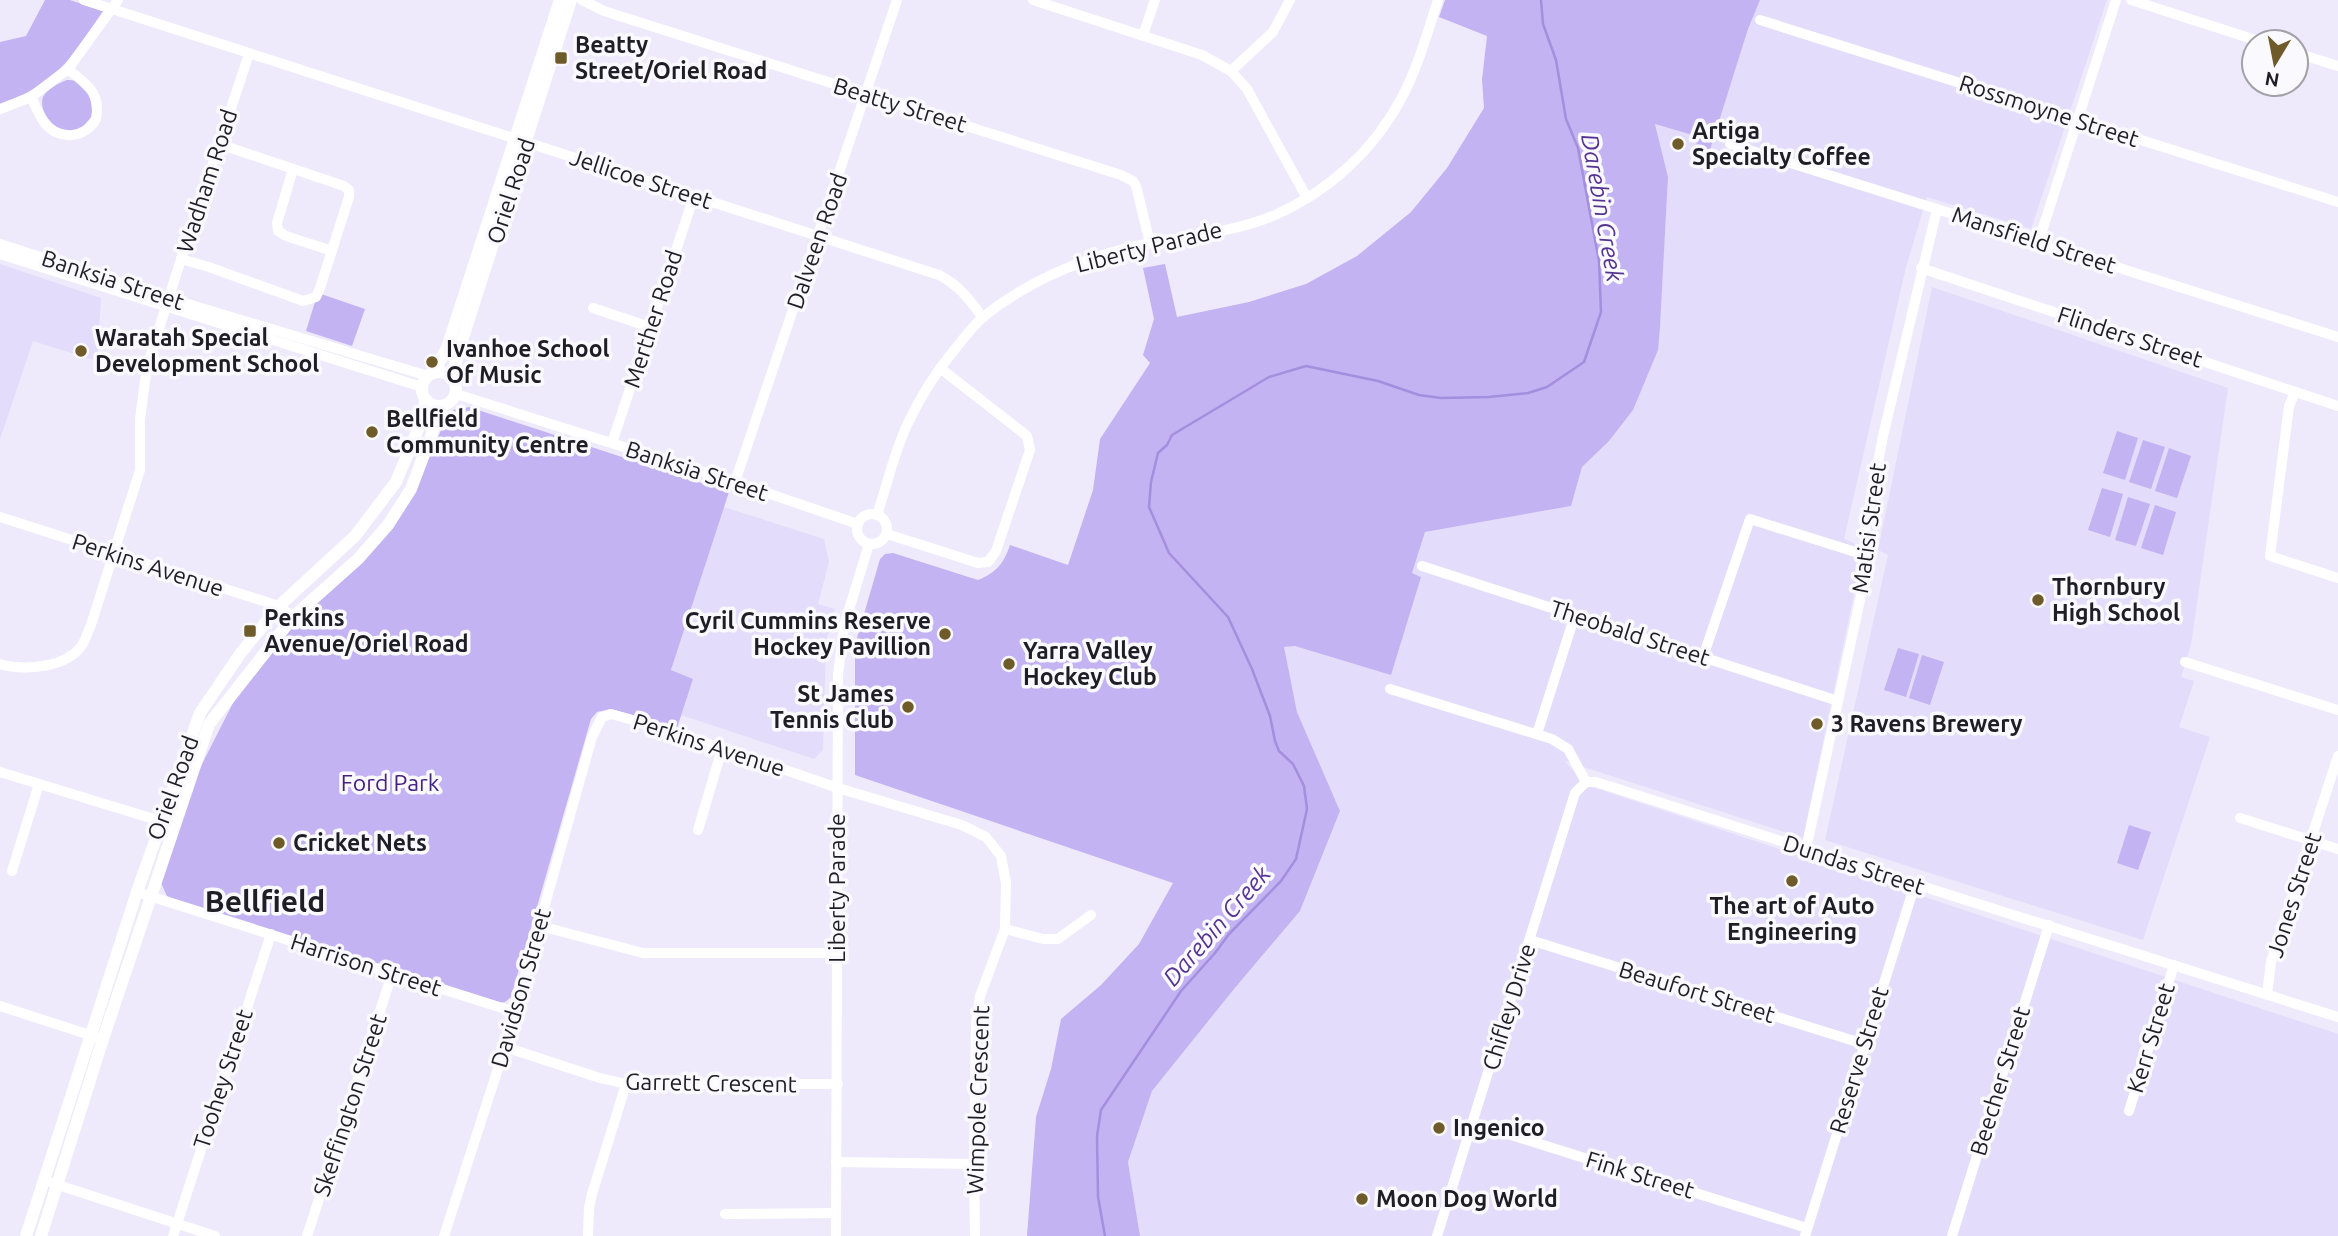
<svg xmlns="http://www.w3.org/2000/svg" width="2338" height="1236" viewBox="0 0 2338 1236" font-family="Ubuntu,sans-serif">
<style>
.built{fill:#e3dcfa}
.green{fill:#c3b3f2}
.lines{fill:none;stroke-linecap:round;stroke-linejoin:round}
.stream{stroke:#a48ede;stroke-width:2.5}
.minor{stroke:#fff;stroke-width:10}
.major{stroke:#fff;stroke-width:12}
.poi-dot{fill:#6f5a29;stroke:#faf9fe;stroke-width:2.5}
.labels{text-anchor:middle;stroke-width:7;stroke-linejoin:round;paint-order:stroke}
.poi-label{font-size:23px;font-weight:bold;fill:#1f1d25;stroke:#faf9fe;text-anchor:start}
.street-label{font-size:23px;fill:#1f1d25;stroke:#faf9fe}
.park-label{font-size:23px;fill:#46217e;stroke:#faf9fe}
.water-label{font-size:24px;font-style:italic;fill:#553391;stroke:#faf9fe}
.district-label{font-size:30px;font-weight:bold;fill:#1f1d25;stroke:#faf9fe}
</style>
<rect width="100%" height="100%" fill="#eeeafc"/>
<g class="built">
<polygon points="1760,0 2107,0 2031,229 1927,197 1906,267 1844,539 1854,543 1859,570 1803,838 1565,761 1586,785 2338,1034 2338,1236 1140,1236 1128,1162 1152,1091 1234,989 1300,911 1340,811 1297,712 1283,647 1295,646 1419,581 1420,576 1412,573 1425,532 1571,506 1582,467 1609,441 1660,327 1668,177 1655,124 1696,136 1709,152 1748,29"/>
<polygon points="0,264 101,298 97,361 33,341 0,439"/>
<polygon points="1932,287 2228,388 2191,645 2181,677 2194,681 2179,727 2210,737 2143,940 1825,840 1888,555 1878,550"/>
<polygon points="724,507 824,539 829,562 818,604 835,609 826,641 823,750 814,759 681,715 693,679 671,670"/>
</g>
<g class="green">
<path d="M45,0H70L103,11C70,60 58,82 0,105V42L26,36Z"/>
<path d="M1445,0H1760L1748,29L1709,153L1697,149L1696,136L1655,124L1668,177L1660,327L1658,350L1633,410L1609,441L1582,467L1571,506L1425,532L1412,573L1421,577L1391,675L1295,646L1284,647L1297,712L1340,811L1300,911L1234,989L1152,1091L1128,1162L1140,1236H1027L1036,1117L1051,1069L1061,1019L1101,985L1139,944L1173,883L855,775V655L857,638L880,559L885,554L893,553L978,580C996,573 1004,563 1010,545L1068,565L1093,490L1100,439L1150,363L1143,355L1154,319L1143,268L1165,264L1177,317L1249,302L1306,284L1357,256L1411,212L1447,168L1484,108L1482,80L1487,36L1439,17Z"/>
<path d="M67,80C88,79 91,98 93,115L79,131C75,132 71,133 68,132C54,130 38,111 43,97C47,89 59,83 67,80Z"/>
<polygon points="321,294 365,309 352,346 306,331 315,302"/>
<polygon points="469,407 729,492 671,670 693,679 677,728 611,709 597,712 591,719 511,997 505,1002 498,1003 177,901 167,896 161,883 199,770 236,697 290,629 351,569 415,487 447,417 453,410"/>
<polygon points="2117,431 2138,438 2125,480 2103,473"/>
<polygon points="2143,440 2165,447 2151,489 2129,482"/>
<polygon points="2169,448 2191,456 2177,498 2155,491"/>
<polygon points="2102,488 2123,494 2110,537 2088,530"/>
<polygon points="2128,497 2150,504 2136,546 2115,540"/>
<polygon points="2155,505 2176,512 2163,555 2141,548"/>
<polygon points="1898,648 1919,654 1906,697 1884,690"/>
<polygon points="1922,655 1944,662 1930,705 1909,698"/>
<polygon points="2129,825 2151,832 2138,870 2117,863"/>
</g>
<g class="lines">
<polyline class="stream" points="1105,1236 1098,1197 1097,1136 1101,1110 1181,991 1215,953 1229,934 1281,881 1296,859 1307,809 1304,786 1293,764 1279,751 1275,741 1270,716 1252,669 1228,617 1169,553 1149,507 1151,482 1158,453 1167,445 1172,435 1269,377 1306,366 1378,381 1419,395 1441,398 1489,397 1528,393 1547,387 1584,362 1601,312 1599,261 1578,148 1566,119 1556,60 1543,24 1541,0"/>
<g class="minor">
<path d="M84,0L939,275C959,285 970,300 983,318"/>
<polyline points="582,0 604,11 1121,175 1133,181 1136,186 1150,243"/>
<polyline points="1033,0 1202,55 1231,71 1247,89 1307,198"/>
<polyline points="2131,0 2262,42"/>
<polyline points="1760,20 2338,202"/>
<polyline points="1143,35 1155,0"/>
<polyline points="2296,53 2338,66"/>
<polyline points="1231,71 1273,32 1290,0"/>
<path d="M31,97C35,105 39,115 44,122C58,141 85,139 96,119C101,92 87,85 68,69"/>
<polyline points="0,109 31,97 68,69 118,0"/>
<polyline points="1730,144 2032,239 2048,248 2075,254 2338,337"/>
<polyline points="293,169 277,223 278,231 286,236 332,251"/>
<polyline points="2032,239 2042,231 2116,0"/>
<polyline points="0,244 168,298 428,376"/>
<polyline points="0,254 422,387"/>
<polyline points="181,259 209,267 303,301 316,297 320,288 349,197 349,190 344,186 219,144"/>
<polyline points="1921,268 2338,406"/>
<polyline points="593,308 650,327"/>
<polyline points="2295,392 2289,406 2270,556 2338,578"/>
<polyline points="456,394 735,482 858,524"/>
<polyline points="612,443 694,196"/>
<polyline points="735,482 897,0"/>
<circle cx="872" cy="529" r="15"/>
<path d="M877,515C887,485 894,453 907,425C920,397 936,372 955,349C964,338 973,326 983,317C1032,278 1090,255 1151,243C1190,236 1238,231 1275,215C1329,191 1373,151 1401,99C1418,68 1427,33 1438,0"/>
<polyline points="0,517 279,606 293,617"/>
<polyline points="887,534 978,563 988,562 996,551 1030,450 1027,436 940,368"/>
<polyline points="1422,566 1838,701"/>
<polyline points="1703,657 1750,519 1865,555"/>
<polyline points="2185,662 2338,710"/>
<path d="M0,664C24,671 67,668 82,645C86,639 88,631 91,625L140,470V419L147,367L181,259L249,54"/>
<polyline points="1390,689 1552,739 1568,749 1586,782"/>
<polyline points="1537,734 1575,615"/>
<polyline points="0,772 167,823"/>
<polyline points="1586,782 1596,782 1915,884 2338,1017"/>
<polyline points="2240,818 2338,849"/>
<polyline points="698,830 722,749"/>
<polyline points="1806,849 1865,577 1865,530 1883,436 1937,209"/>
<polyline points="12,871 39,784"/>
<polyline points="137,892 515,1012"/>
<polyline points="540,926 643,953 837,953"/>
<polyline points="1005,929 1043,939 1058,939 1091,915"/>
<polyline points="1530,940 1864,1044"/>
<polyline points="2267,995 2271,962 2338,756"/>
<polyline points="0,1006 96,1037"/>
<polyline points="505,1047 600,1078 626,1084 838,1084"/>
<polyline points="2129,1111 2174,965"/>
<polyline points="1473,1123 1807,1228"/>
<polyline points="836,1162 974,1164"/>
<polyline points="52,1183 215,1236"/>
<polyline points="725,1214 836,1213"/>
<polyline points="173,1236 271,934"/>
<polyline points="307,1236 392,974"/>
<polyline points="444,1236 505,1047 592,737 602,717 611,714 668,730 838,788 962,825 986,837 1001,856 1006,883 1005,929 980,996 976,1023 974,1164 975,1236"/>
<polyline points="588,1236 589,1208 592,1194 626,1084"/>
<polyline points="836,1236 838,675 844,626 869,544"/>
<polyline points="1437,1236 1575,793 1586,782"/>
<polyline points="1805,1236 1915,884"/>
<polyline points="1952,1236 2049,925"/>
</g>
<g class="major">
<circle cx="439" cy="389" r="17"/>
<polyline points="433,373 447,348 560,0"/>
<polyline points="455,382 455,366 461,344 571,0"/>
<polyline points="26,1236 137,892 200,713 240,654 279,606 355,536 396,482 423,417 425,400"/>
<polyline points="41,1236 103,1039 209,724 293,617 358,559 388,525 411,489 442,407"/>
</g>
</g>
<g class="poi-dot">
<rect x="554" y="51" width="14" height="14" rx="3.5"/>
<circle cx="1678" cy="144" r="7"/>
<circle cx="81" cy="351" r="7"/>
<circle cx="432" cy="362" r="7"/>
<circle cx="372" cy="432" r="7"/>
<circle cx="2038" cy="600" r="7"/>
<rect x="243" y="624" width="14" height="14" rx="3.5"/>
<circle cx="945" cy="634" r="7"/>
<circle cx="1009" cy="664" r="7"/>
<circle cx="908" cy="707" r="7"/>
<circle cx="1817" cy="724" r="7"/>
<circle cx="279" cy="843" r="7"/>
<circle cx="1792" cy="881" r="7"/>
<circle cx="1439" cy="1128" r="7"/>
<circle cx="1362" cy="1199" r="7"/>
</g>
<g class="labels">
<g class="poi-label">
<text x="575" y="53">Beatty<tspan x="575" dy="26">Street/Oriel Road</tspan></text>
<text x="1692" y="139">Artiga<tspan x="1692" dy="26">Specialty Coffee</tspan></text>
<text x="95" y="346">Waratah Special<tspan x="95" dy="26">Development School</tspan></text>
<text x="446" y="357">Ivanhoe School<tspan x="446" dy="26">Of Music</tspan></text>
<text x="386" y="427">Bellfield<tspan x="386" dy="26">Community Centre</tspan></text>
<text x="2052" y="595">Thornbury<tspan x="2052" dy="26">High School</tspan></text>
<text x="264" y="626">Perkins<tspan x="264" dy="26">Avenue/Oriel Road</tspan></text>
<text x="931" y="629" text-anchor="end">Cyril Cummins Reserve<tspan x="931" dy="26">Hockey Pavillion</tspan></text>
<text x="1023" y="659">Yarra Valley<tspan x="1023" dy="26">Hockey Club</tspan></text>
<text x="894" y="702" text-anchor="end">St James<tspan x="894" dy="26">Tennis Club</tspan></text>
<text x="1831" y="732">3 Ravens Brewery</text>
<text x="293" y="851">Cricket Nets</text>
<text x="1792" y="914" text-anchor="middle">The art of Auto<tspan x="1792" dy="26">Engineering</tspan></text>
<text x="1453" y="1136">Ingenico</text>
<text x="1376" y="1207">Moon Dog World</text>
</g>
<g class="street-label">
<text transform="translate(900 105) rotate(17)" y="8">Beatty Street</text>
<text transform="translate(2049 111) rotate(18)" y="8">Rossmoyne Street</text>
<text transform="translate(641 179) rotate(18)" y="8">Jellicoe Street</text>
<text transform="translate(207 181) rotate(-72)" y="8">Wadham Road</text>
<text transform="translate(511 191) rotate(-72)" y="8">Oriel Road</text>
<text transform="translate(2034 240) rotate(18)" y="8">Mansfield Street</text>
<text transform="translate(817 241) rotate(-71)" y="8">Dalveen Road</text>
<text transform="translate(1149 247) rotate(-14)" y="8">Liberty Parade</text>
<text transform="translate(113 280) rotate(18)" y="8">Banksia Street</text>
<text transform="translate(653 319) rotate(-72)" y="8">Merther Road</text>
<text transform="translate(2130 337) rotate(18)" y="8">Flinders Street</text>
<text transform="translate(697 471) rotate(18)" y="8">Banksia Street</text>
<text transform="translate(1869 528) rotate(-82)" y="8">Matisi Street</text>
<text transform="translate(148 565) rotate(18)" y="8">Perkins Avenue</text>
<text transform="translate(1630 633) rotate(18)" y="8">Theobald Street</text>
<text transform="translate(709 745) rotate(18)" y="8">Perkins Avenue</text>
<text transform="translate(173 788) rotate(-70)" y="8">Oriel Road</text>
<text transform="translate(1854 865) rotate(18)" y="8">Dundas Street</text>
<text transform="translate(837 888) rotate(-90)" y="8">Liberty Parade</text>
<text transform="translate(2294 895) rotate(-72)" y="8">Jones Street</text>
<text transform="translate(366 965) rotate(18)" y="8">Harrison Street</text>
<text transform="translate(521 988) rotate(-74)" y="8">Davidson Street</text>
<text transform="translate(1697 992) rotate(17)" y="8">Beaufort Street</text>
<text transform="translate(1509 1007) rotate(-73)" y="8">Chifley Drive</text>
<text transform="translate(2151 1038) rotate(-73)" y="8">Kerr Street</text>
<text transform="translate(1859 1060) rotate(-73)" y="8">Reserve Street</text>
<text transform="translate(223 1079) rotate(-72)" y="8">Toohey Street</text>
<text transform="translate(2000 1081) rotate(-73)" y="8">Beecher Street</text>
<text transform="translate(711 1083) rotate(1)" y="8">Garrett Crescent</text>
<text transform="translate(978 1100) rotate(-88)" y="8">Wimpole Crescent</text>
<text transform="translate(350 1105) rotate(-72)" y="8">Skeffington Street</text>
<text transform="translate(1640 1175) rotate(17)" y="8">Fink Street</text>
</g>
<g class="park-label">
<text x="390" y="791">Ford Park</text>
</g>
<g class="water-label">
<text transform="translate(1602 208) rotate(80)" y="8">Darebin Creek</text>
<text transform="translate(1217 926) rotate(-49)" y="8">Darebin Creek</text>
</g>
<g class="district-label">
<text x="265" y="912">Bellfield</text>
</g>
</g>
<g transform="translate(2275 63) rotate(190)"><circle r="33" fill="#faf9fe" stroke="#a2a1a7" stroke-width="2"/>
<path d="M0-5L12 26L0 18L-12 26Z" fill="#6f5a29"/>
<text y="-10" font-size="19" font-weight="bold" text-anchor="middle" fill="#1f1d25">N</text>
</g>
</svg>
